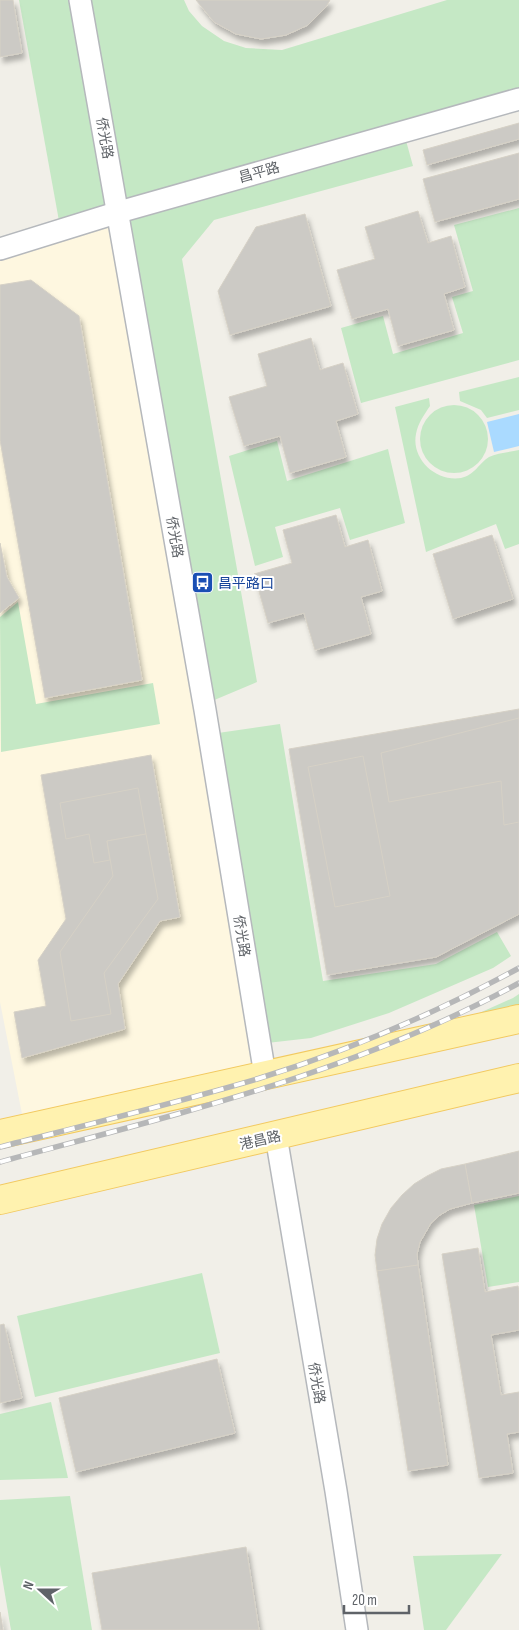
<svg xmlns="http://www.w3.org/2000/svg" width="519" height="1630" viewBox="0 0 519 1630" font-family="'Sofia Sans Condensed','Noto Sans SC',sans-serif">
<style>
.commercial{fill:#fef7e0}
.green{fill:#c5e8c5}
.water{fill:#aadaff}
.building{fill:#cccac5;stroke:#d6d1c6;filter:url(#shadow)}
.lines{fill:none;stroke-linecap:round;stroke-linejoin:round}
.tertiary-casing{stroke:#b5b8bc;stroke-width:24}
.primary-casing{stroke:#f2c960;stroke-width:30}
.tertiary{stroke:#fff;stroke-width:21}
.primary{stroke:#fff2af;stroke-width:28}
.rail-casing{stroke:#b6b7b8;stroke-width:5.5}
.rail{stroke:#fff;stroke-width:4;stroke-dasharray:11;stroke-linecap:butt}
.labels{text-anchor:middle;stroke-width:4;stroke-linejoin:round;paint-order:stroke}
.street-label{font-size:14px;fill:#5f6368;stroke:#fff}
.transit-label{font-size:14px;fill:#164399;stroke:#fff;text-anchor:start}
</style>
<defs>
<filter id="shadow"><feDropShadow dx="3" dy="5.5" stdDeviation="2.5" flood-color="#0004"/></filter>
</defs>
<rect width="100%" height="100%" fill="#f1efe8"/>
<polygon class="commercial" points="118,213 264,1074 22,1114 0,1002 0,249"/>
<g class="green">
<polygon points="19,0 74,0 109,204 59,221"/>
<polygon points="85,0 184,0 189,11 202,26 224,41 246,48 282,50 447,0 519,0 519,92 124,206"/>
<polygon points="405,137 413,166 214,220 182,259 257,682 212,701 124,215"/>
<polygon points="519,208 519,360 361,403 341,328 383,316 393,354 463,333 452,297 473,291 454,225"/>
<polygon points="519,377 519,410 487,418 481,410 460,401 459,392"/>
<path d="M429,398L430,406C424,415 418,423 416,434C411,459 436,482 461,478C475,475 479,463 489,457C497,453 510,452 519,450V544L505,549L496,524L426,552L395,407Z"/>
<circle cx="454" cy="439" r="34"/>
<polygon points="277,441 287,481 388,449 405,523 350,540 340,508 275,527 283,557 255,566 229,456"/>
<polygon points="18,602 36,704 153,683 160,724 1,752 0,617"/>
<polygon points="280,724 323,981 436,964 497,932 511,956 493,968 389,1013 311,1038 267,1043 218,733"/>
<polygon points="519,994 519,1018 419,1040 513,998"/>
<polygon points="519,1196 519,1282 488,1287 474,1205"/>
<polygon points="202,1273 220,1353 35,1397 17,1316"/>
<polygon points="51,1402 68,1478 0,1480 0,1414"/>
<polygon points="70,1496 92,1630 11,1630 0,1565 0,1500"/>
<polygon points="502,1554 446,1630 424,1630 413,1556"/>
</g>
<polygon class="water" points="519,414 519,446 494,452 487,422"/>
<g class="building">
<polygon points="0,0 13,0 22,53 0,57"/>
<polygon points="196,0 330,0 326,7 308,25 286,35 261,39 236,34 214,22"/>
<polygon points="519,123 519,139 427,165 423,150"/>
<polygon points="519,153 519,199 435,222 423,179"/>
<polygon points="418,211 428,243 451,236 465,287 444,294 454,330 398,346 388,309 352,319 337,270 375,259 365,227"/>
<polygon points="305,214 331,306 230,335 218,291 256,227"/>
<polygon points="31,280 79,316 142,680 45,698 0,440 0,285"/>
<polygon points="311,338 320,370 343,363 358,414 336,421 346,457 290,473 280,436 244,446 229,397 267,386 258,354"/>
<polygon points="336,515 345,547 368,540 382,591 361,597 371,634 315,650 304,613 268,623 254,574 292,563 283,530"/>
<polygon points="492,535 513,599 453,619 433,554"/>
<polygon points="0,543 7,577 19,598 0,613"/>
<polygon points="519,709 519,914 436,957 327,975 289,749"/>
<polygon points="519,718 519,822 504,825 501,781 389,802 381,753"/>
<polygon points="151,755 180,917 160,921 118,984 125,1029 22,1058 14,1012 46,1006 38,960 66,919 41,775"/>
<polygon points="363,756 390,896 335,907 308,767"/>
<polygon points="138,788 146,834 107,841 110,860 94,863 89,834 66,839 60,803"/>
<polygon points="146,834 158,899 104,973 111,1014 71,1021 60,952 113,876 107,841"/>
<polygon points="519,1151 519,1193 472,1203 465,1164"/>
<polygon points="465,1164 472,1203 450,1209 440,1215 431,1223 420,1242 417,1254 418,1265 377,1271 375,1255 377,1239 382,1224 391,1208 402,1195 414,1184 427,1176 441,1169"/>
<polygon points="478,1248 485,1292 518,1286 519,1291 519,1330 491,1335 501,1395 519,1392 519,1432 507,1434 513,1473 479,1478 442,1254"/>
<polygon points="418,1265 448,1465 408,1471 377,1271"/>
<polygon points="4,1324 22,1398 0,1403 0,1325"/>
<polygon points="217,1359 235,1433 76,1472 59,1398"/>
<polygon points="246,1547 259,1630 102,1630 92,1573"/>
<polygon points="0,1612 3,1630 0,1630"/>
</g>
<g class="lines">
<defs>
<g id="tertiary">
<polyline points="80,0 205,710 265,1075"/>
<polyline points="0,249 119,212 519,99"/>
<polyline points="276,1136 336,1491 357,1630"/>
</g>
<g id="primary">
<polyline points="0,1134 519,1019"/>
<polyline points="0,1200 519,1078"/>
</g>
</defs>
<use href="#tertiary" class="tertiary-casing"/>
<use href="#primary" class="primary-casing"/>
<use href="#tertiary" class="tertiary"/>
<use href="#primary" class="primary"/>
<defs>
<g id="rail">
<path d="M0,1147C86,1125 172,1104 257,1079C348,1051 436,1013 519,968"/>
<path d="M0,1162C177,1114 357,1072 519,983"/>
</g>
</defs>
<use href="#rail" class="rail-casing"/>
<use href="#rail" class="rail"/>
</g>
<defs>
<symbol id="bus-square" viewBox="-11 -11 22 22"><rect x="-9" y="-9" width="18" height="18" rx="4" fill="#1a4fb4" stroke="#fff"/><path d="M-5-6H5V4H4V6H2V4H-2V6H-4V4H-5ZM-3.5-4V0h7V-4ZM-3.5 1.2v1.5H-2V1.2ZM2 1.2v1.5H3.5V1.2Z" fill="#fff"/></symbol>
</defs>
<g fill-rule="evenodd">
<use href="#bus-square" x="190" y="570" width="25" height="25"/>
</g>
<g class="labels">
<g class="street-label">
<text transform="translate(105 138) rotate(80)" y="5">侨光路</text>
<text transform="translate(259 172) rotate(-16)" y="5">昌平路</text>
<text transform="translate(175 537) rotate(80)" y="5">侨光路</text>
<text transform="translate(242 936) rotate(81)" y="5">侨光路</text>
<text transform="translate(260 1140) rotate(-13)" y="5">港昌路</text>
<text transform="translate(317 1383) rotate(80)" y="5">侨光路</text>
</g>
<g class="transit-label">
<text x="218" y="588">昌平路口</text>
</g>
</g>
<g transform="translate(40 1590) rotate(291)" stroke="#ffffff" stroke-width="4" paint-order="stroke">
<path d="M0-4L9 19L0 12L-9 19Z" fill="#5f6368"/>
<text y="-8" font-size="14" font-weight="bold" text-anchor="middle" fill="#5f6368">N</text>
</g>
<path d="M344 1605v8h65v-8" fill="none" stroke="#5f6368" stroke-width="2.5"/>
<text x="352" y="1605" font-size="15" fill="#5f6368" stroke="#ffffff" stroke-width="4" paint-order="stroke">20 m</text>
</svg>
